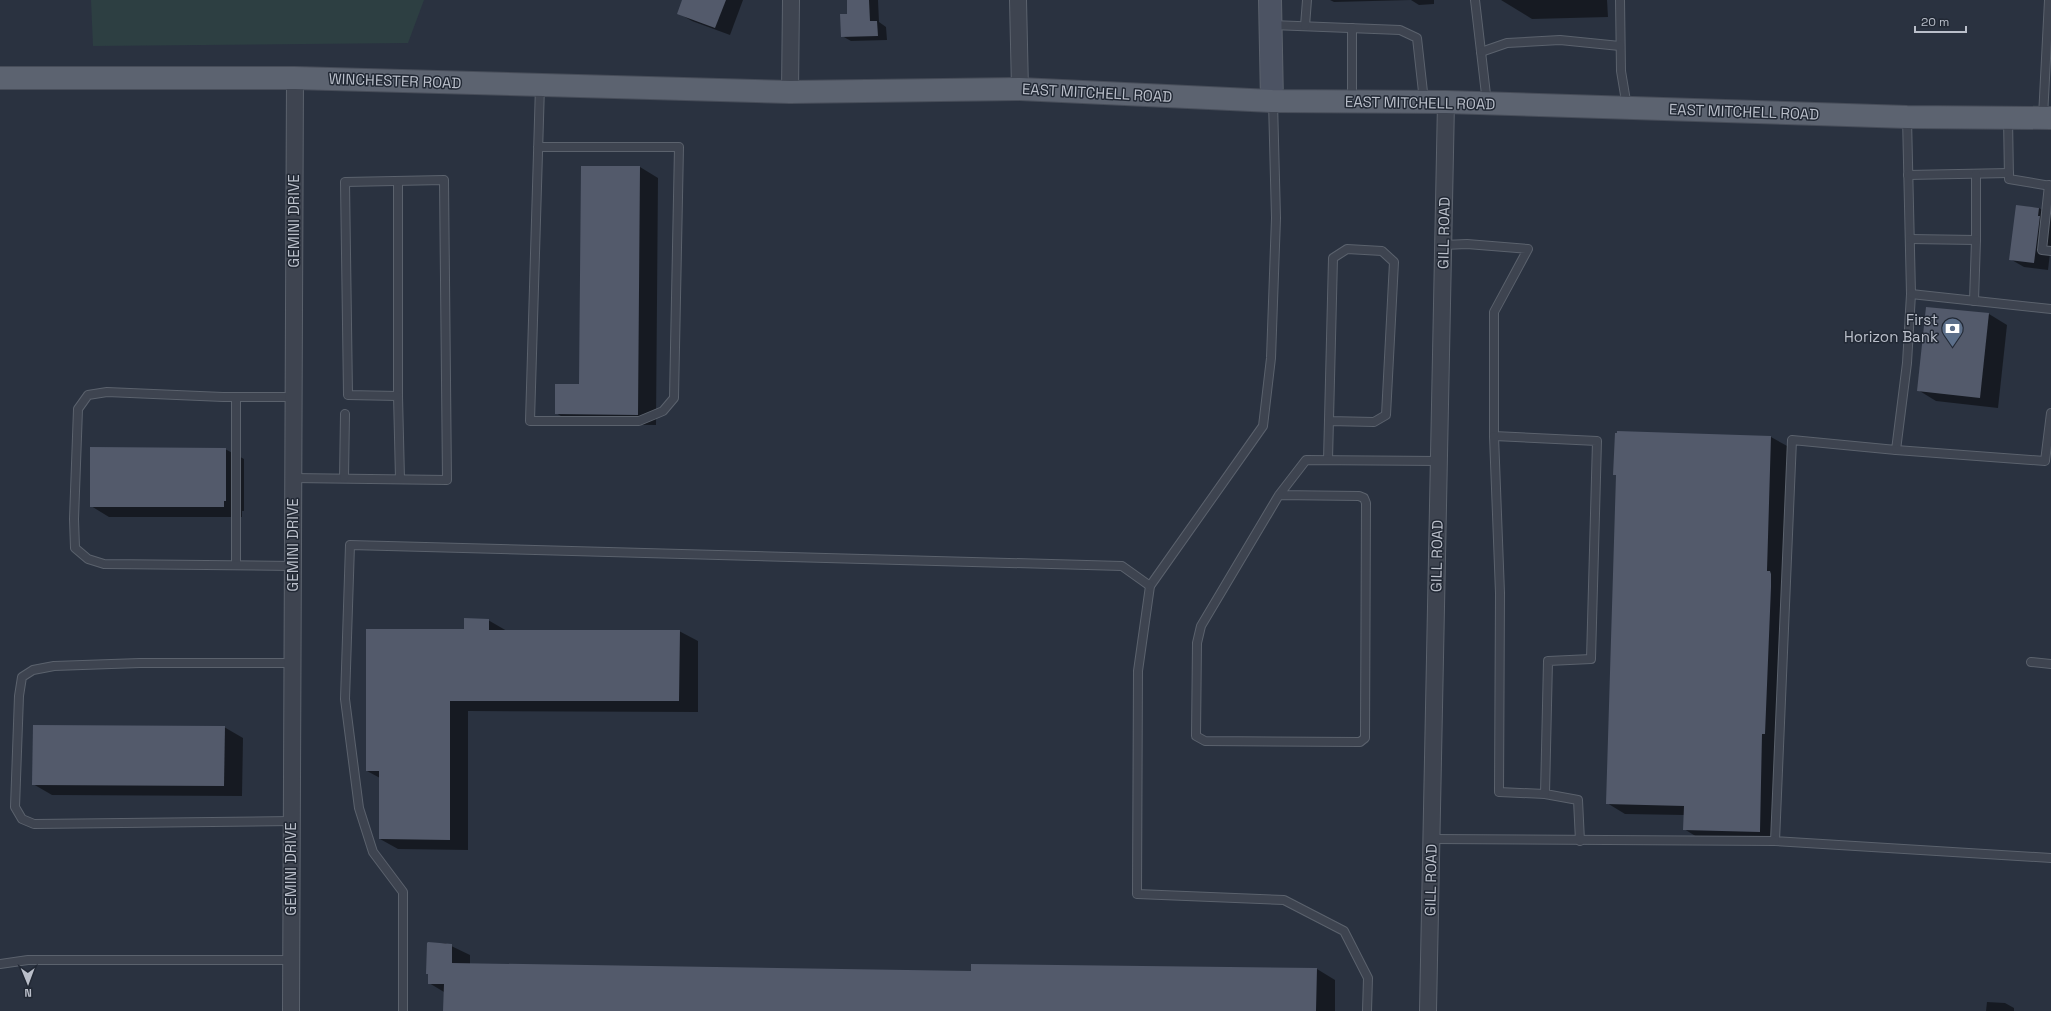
<svg xmlns="http://www.w3.org/2000/svg" width="2051" height="1011" viewBox="0 0 2051 1011" font-family="'Space Grotesk',sans-serif">
<style>
.green{fill:#2d3f42}
.shadow{fill:#0007}
.building{fill:#535a6b}
.lines{fill:none;stroke-linecap:round;stroke-linejoin:round}
.lane-casing{stroke:#5b626d;stroke-width:10}
.street-casing{stroke:#5b626d;stroke-width:18}
.secondary-casing{stroke:#5b626d;stroke-width:24}
.primary-casing{stroke:#474d59;stroke-width:24}
.lane{stroke:#3e4450;stroke-width:8}
.street{stroke:#3e4450;stroke-width:16}
.secondary{stroke:#4c5363;stroke-width:22}
.primary{stroke:#5c6370;stroke-width:22}
.labels{text-anchor:middle;stroke-width:3;stroke-linejoin:round;paint-order:stroke}
.street-label{font-size:15px;fill:#babfca;stroke:#222935}
.poi-label{font-size:15px;fill:#babfca;stroke:#222935;text-anchor:end}
</style>
<rect width="100%" height="100%" fill="#2a3240"/>
<polygon class="green" points="91,0 424,0 408,43 93,46"/>
<g class="shadow">
<polygon points="683,0 743,0 730,35 692,21 678,13"/>
<polygon points="848,0 878,0 879,22 886,27 887,40 851,41 842,36 848,15"/>
<polygon points="1330,0 1434,0 1434,4 1419,5 1411,0 1334,2"/>
<polygon points="1501,0 1607,0 1608,17 1532,19"/>
<polygon points="640,167 658,178 656,425 574,424 556,413 580,385"/>
<polygon points="2017,206 2039,208 2051,215 2051,245 2048,270 2024,267 2010,259"/>
<polygon points="1989,314 2007,325 1998,408 1936,401 1918,390"/>
<polygon points="1771,437 1789,447 1789,598 1783,744 1781,744 1778,842 1702,840 1684,829 1684,815 1625,814 1607,803"/>
<polygon points="225,449 244,459 244,511 242,511 242,517 109,517 91,506"/>
<polygon points="488,620 507,631 679,631 698,641 698,712 468,711 468,850 398,849 380,839 380,778 367,771 465,630"/>
<polygon points="224,727 243,738 242,796 52,795 33,784"/>
<polygon points="445,943 470,955 470,965 972,972 1317,969 1335,980 1335,1011 444,1011 444,992 429,983 428,944"/>
<polygon points="1987,1002 2005,1003 2014,1008 2014,1011 1986,1011"/>
</g>
<g class="building">
<polygon points="682,0 726,0 715,28 677,14"/>
<polygon points="847,0 869,0 870,21 877,21 878,36 841,37 840,14 847,14"/>
<polygon points="581,166 640,166 638,415 555,414 555,384 579,384"/>
<polygon points="2016,205 2039,208 2038,216 2040,216 2034,263 2009,260"/>
<polygon points="1926,307 1989,313 1980,398 1917,391"/>
<polygon points="1617,431 1771,436 1767,571 1770,571 1771,574 1771,587 1765,734 1762,734 1760,832 1683,830 1684,806 1606,804 1616,475 1613,475 1615,433 1617,433"/>
<polygon points="90,447 226,448 226,501 224,501 224,507 90,507"/>
<polygon points="464,618 489,619 489,630 680,630 679,701 450,701 450,840 379,839 379,771 366,771 366,629 464,629"/>
<polygon points="33,725 225,726 224,786 32,785"/>
<polygon points="428,942 452,944 452,963 971,971 971,964 1317,968 1316,1011 443,1011 444,984 428,984 428,974 426,974 427,943"/>
</g>
<g class="lines">
<defs>
<g id="lane">
<polyline points="1475,0 1487,103"/>
<polyline points="1620,0 1621,71 1627,107"/>
<polyline points="1272,25 1400,30 1417,38 1424,101"/>
<polyline points="1305,26 1307,0"/>
<polyline points="1481,52 1507,43 1560,40 1620,46"/>
<polyline points="1352,101 1352,28"/>
<polyline points="1273,102 1276,218 1271,358 1263,426 1150,586 1138,671 1137,894 1284,900 1344,931 1368,978 1367,1011"/>
<polyline points="2043,117 2049,0"/>
<polyline points="1907,118 1911,294 1907,363 1896,450 1792,440 1775,841 2051,858"/>
<polyline points="2008,118 2009,179 2051,186"/>
<polyline points="538,147 679,147 674,398 663,411 639,421 530,421 540,86"/>
<polyline points="1908,175 2009,173"/>
<polyline points="398,181 398,396"/>
<polyline points="2049,185 2042,250 2051,251"/>
<polyline points="1910,239 1976,240 1976,174"/>
<polyline points="1444,245 1467,244 1528,249 1494,312 1494,436 1597,441 1591,659 1548,661 1545,794 1578,800 1580,841"/>
<polyline points="1911,294 2051,309"/>
<polyline points="1974,301 1976,240"/>
<polyline points="236,397 236,565"/>
<polyline points="1494,436 1500,593 1499,792 1545,794"/>
<polyline points="1896,450 2045,461 2051,413"/>
<polyline points="1328,460 1333,258 1347,249 1382,251 1394,262 1386,415 1374,422 1329,421"/>
<polyline points="293,478 447,480 444,180 345,182 348,395 398,396 400,479"/>
<polyline points="344,478 345,414"/>
<polyline points="1279,495 1359,496 1364,498 1366,503 1365,738 1360,742 1205,741 1196,736 1197,643 1201,626 1279,495 1306,460 1439,461"/>
<polyline points="293,566 104,564 88,559 75,548 74,519 78,409 88,395 107,392 223,397 293,397"/>
<polyline points="2031,662 2051,664"/>
<polyline points="292,821 34,824 22,819 15,807 19,696 22,677 33,670 54,666 140,663 292,663"/>
<polyline points="1432,839 1775,841"/>
<polyline points="0,964 28,960 291,960"/>
<polyline points="403,1011 403,892 373,852 359,808 345,699 350,545 1122,566 1150,586"/>
</g>
<g id="street">
<polyline points="1018,0 1020,89"/>
<polyline points="790,92 791,0"/>
<polyline points="291,1011 295,78"/>
<polyline points="1428,1011 1446,102"/>
</g>
<polyline id="secondary" points="1270,0 1272,101"/>
<polyline id="primary" points="0,78 295,78 790,92 1020,89 1272,101 1446,102 1907,117 2051,118"/>
</defs>
<use href="#lane" class="lane-casing"/>
<use href="#street" class="street-casing"/>
<use href="#secondary" class="secondary-casing"/>
<use href="#primary" class="primary-casing"/>
<use href="#lane" class="lane"/>
<use href="#street" class="street"/>
<use href="#secondary" class="secondary"/>
<use href="#primary" class="primary"/>
</g>
<defs>
<symbol id="bank-pin" viewBox="-11 -11 22 30"><path d="M0 17L-7.5 6A9.5 9.5 0 1 1 7.5 6Z" fill="#5c6f8a" stroke="#222935"/><path d="M-6-4H6V4H-6ZM0-2.3a2.3 2.3 0 1 0 0 4.6a2.3 2.3 0 1 0 0-4.6Z" fill="#fff"/></symbol>
</defs>
<g fill-rule="evenodd">
<use href="#bank-pin" x="1940" y="316" width="25" height="34"/>
</g>
<g class="labels">
<g class="street-label">
<text transform="translate(395 81) rotate(2)" y="5">WINCHESTER ROAD</text>
<text transform="translate(1097 93) rotate(3)" y="5">EAST MITCHELL ROAD</text>
<text transform="translate(1420 103) rotate(1)" y="5">EAST MITCHELL ROAD</text>
<text transform="translate(1744 112) rotate(2)" y="5">EAST MITCHELL ROAD</text>
<text transform="translate(294 221) rotate(-90)" y="5">GEMINI DRIVE</text>
<text transform="translate(1444 233) rotate(-89)" y="5">GILL ROAD</text>
<text transform="translate(293 545) rotate(-90)" y="5">GEMINI DRIVE</text>
<text transform="translate(1437 556) rotate(-89)" y="5">GILL ROAD</text>
<text transform="translate(291 869) rotate(-90)" y="5">GEMINI DRIVE</text>
<text transform="translate(1431 880) rotate(-89)" y="5">GILL ROAD</text>
</g>
<g class="poi-label">
<text x="1938" y="325">First<tspan x="1938" dy="17">Horizon Bank</tspan></text>
</g>
</g>
<g transform="translate(28 983) rotate(179)" stroke="#222935" stroke-width="3" paint-order="stroke">
<path d="M0-3L7 15L0 10L-7 15Z" fill="#babfca"/>
<text y="-6" font-size="11" font-weight="bold" text-anchor="middle" fill="#babfca">N</text>
</g>
<path d="M1915 26v6h51v-6" fill="none" stroke="#babfca" stroke-width="2"/>
<text x="1921" y="26" font-size="12" fill="#babfca" stroke="#222935" stroke-width="3" paint-order="stroke">20 m</text>
</svg>
